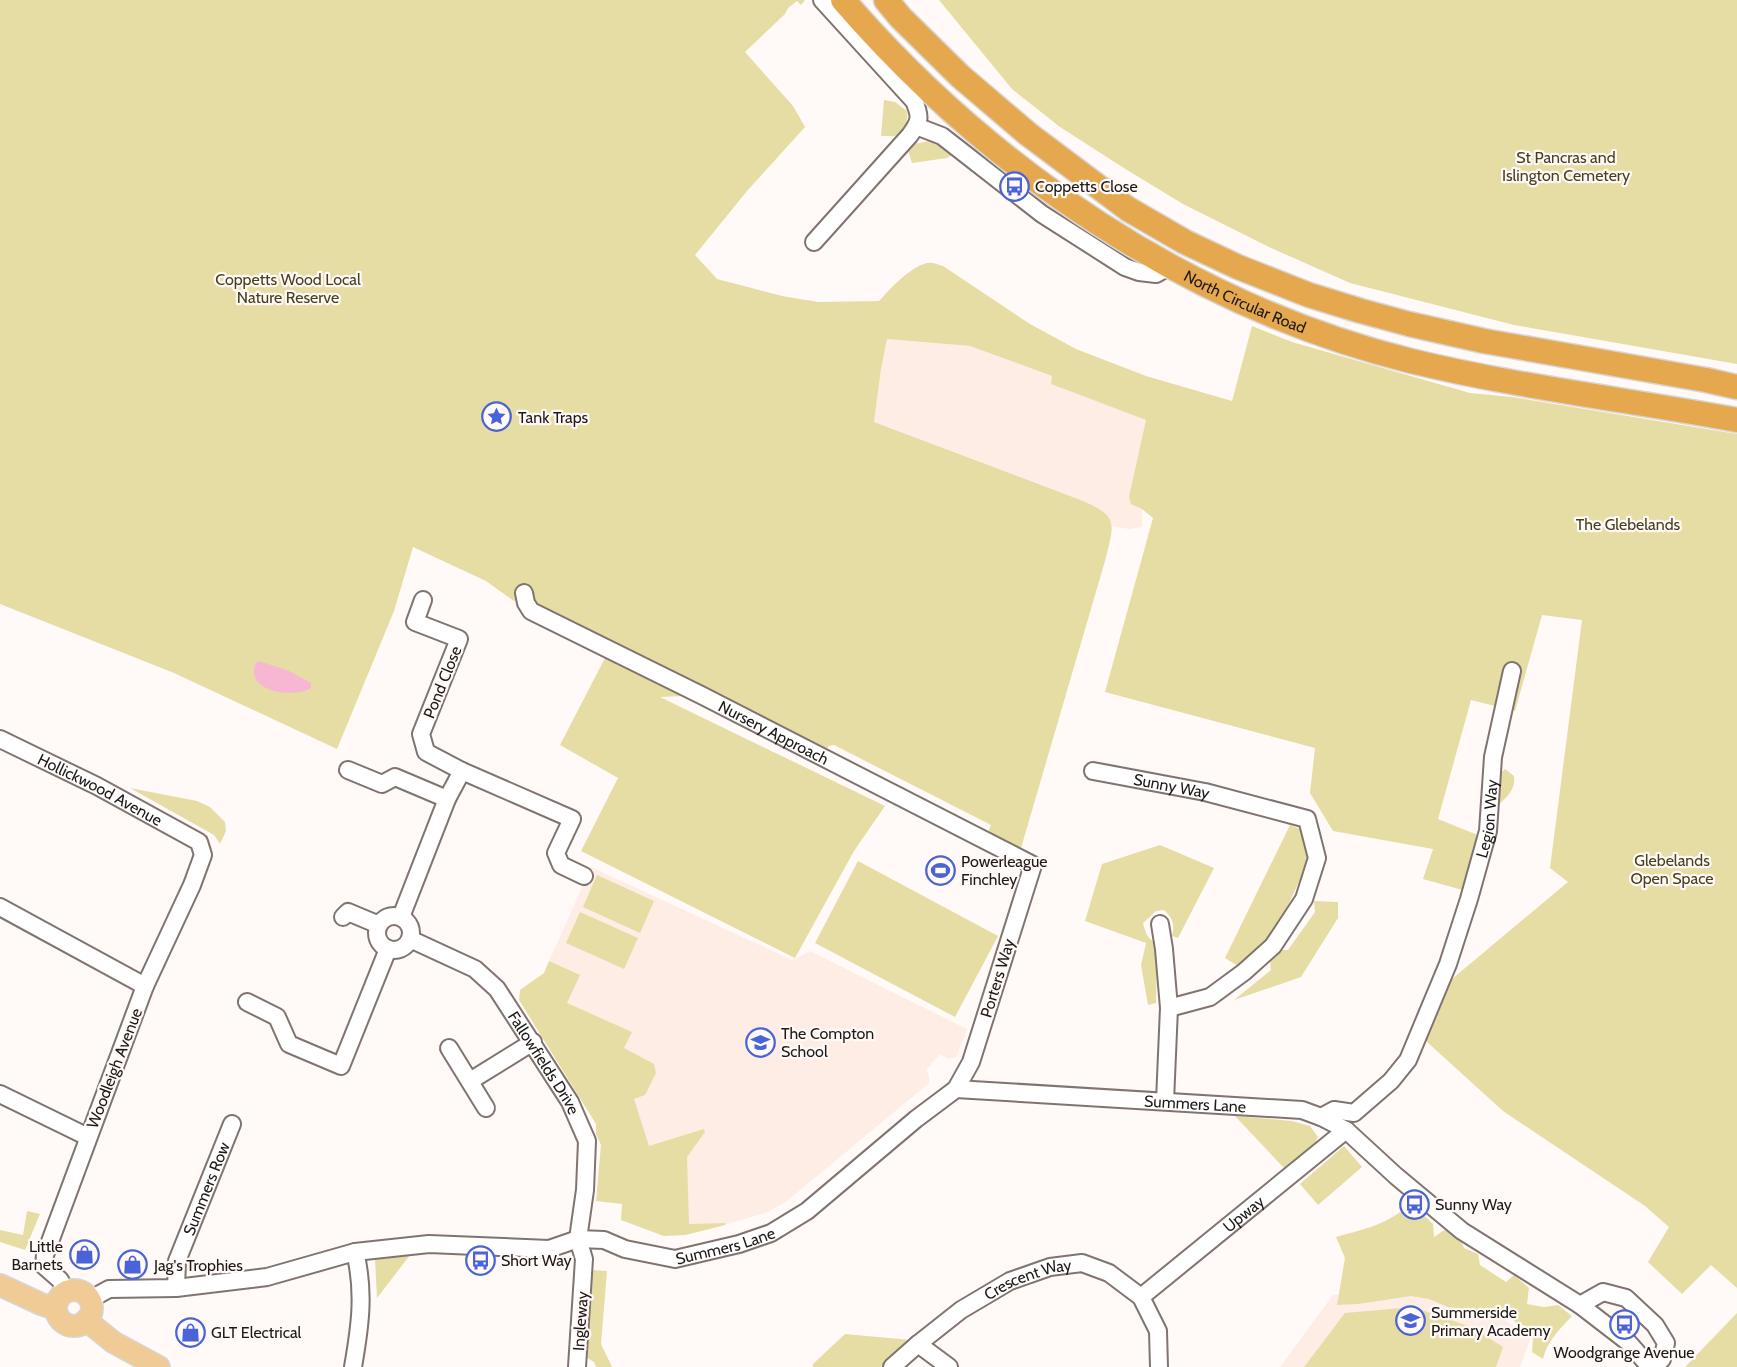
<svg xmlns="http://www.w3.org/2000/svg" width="1737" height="1367" viewBox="0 0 1737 1367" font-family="Cabin,sans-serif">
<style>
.built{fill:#feede5}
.green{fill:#e6dda4}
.water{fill:#f7b6d2}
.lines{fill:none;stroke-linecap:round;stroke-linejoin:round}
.minor-casing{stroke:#80746f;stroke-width:20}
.major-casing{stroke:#d6d6d5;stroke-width:24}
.highway-casing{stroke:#d6d6d5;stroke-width:27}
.minor{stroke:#fff;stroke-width:16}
.major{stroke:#f0cb95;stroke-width:21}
.highway{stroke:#e6a84f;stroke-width:24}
.labels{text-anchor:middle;stroke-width:4.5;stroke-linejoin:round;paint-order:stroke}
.park-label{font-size:16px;fill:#46401d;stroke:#fff9f7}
.poi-label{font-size:16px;fill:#1d1917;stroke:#fff9f7;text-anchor:start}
.street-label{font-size:16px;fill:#1d1917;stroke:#fff9f7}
</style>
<rect width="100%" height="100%" fill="#fff9f7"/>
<g class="built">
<polygon points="887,339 970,346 1052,376 1052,384 1146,420 1137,507 1142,509 1142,527 1129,529 1112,526 1110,519 1078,499 874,422 881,369"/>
<polygon points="591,867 792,960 810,951 967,1029 956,1057 948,1059 940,1054 926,1070 929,1076 929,1083 787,1201 768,1212 707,1230 685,1235 664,1236 621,1220 639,1217 627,1143 531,1002"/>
<polygon points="1415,1288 1480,1304 1531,1337 1520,1367 1280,1367 1333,1295"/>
</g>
<g class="green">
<path d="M0,0H805L801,5L797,1L788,8L785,14L745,52L793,106L805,127L747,191L695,255L717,279L782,296L818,302L879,301C890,289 908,269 924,264C930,261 936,264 943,266L1030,324L1076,349L1146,376L1232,401L1252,326L1292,342L1470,393L1512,397L1737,434V1288L1711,1265L1682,1294L1648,1262L1669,1227L1645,1206L1503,1111L1426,1041L1452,979L1568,882L1550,868L1582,620L1542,615L1515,711L1471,700L1438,819L1480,836L1466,891L1423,879L1433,849L1333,831L1310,793L1315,748L1105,692L1153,518L1142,509L1131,504L1129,497L1146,420L1051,384L1052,376L970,346L887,339L881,369L874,422L1078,499C1119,516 1115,521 1105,561L1021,848L1015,849L987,835L991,825L834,745L829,746L821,756L519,597L514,601L486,581L413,547L394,611L337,749L174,673L0,604Z"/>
<polygon points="939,0 1737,0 1737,364 1514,325 1350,283 1269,247 1183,204 1127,170 1060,127 1012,89"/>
<path d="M884,100L895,102L907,111C909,122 904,128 897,136H881Z"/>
<polygon points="929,141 936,142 954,154 947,158 912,163 908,150 914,144"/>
<polygon points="605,658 685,696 660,697 885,806 854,851 795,958 581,851 618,778 560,745"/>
<path d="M1505,769L1514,776C1516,790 1506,798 1496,807L1498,776Z"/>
<polygon points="130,788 197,801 210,807 225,822 226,831 220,844 214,835"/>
<polygon points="1290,825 1300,829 1309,860 1284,914 1263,946 1243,969 1225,958"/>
<path d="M1160,845L1214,868L1178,938L1172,936C1175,925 1173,918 1164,910L1156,911L1143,923C1145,933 1148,939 1157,944L1156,1003L1148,1005L1141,965L1146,943L1085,921L1102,864Z"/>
<polygon points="858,861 998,936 955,1017 815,943"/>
<polygon points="597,875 654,901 640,933 583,907"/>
<polygon points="1314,901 1338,902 1338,918 1301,977 1234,1000 1271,970 1270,958 1279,950 1288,950 1315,912"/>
<polygon points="580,912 638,938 624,969 566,943"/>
<polygon points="549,961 580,975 567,1003 632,1032 624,1048 654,1064 656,1073 645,1095 634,1099 649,1146 704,1129 705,1132 687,1157 689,1224 725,1223 725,1225 685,1235 664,1236 621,1220 622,1204 596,1201 601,1145 596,1134 596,1124 519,1000 520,990 544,973"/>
<polygon points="1235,1116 1292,1121 1310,1126 1318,1137 1315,1143 1284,1168"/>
<polygon points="1344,1146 1362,1167 1318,1205 1300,1184"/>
<path d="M1411,1203L1433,1224L1434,1237L1446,1229L1461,1241L1464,1248L1478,1254L1480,1265L1506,1282L1514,1275L1529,1288L1527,1304L1544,1307L1558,1305L1572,1316C1560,1329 1547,1341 1543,1359L1532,1352L1533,1339L1530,1328L1515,1322L1506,1312L1495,1310L1480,1317L1459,1309L1448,1307L1429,1299L1411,1296L1358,1304L1337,1305L1345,1258L1336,1237C1365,1229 1389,1224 1411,1203Z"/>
<polygon points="27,1211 40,1214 25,1250 0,1242 0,1230 23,1235"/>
<polygon points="410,1255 377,1298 375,1259"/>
<polygon points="591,1270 607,1271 601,1344 612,1367 596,1367 594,1362 584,1356"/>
<polygon points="1413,1307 1471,1327 1503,1347 1496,1367 1304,1367 1345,1313"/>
<polygon points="1737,1313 1737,1367 1685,1367"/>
<polygon points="845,1334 911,1340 881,1367 813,1367 813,1364"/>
</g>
<path class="water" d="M259,661L287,670L311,683V688C294,699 243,692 256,663Z"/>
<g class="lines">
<defs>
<g id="minor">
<polyline points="916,126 942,136 1042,214 1125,267 1139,272 1156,274 1170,266"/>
<path d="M814,242L910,135C920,121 921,117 914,101L822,0"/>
<path id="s1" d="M524,593L526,603L531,611L701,695L1033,865L971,1062L956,1089"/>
<polyline points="423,600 415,622 459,639 421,734 426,752 462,771 572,819 556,853 561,865 584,876"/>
<path id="s2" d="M0,739L97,786L199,842L203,855L192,885L145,986L45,1255L44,1266L60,1280L66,1292"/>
<polyline points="348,770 382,784 395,777 447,799"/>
<path id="s3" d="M1093,771L1205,792L1307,819L1317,858L1304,899L1273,946L1244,972L1210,997L1169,1008"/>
<polyline points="0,907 145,986"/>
<circle cx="394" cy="933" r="17"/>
<polyline points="343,917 348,912 379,925"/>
<polyline points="401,917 447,799 462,771"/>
<polyline points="1160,924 1164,949 1169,1008 1165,1101"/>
<path id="s4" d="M410,939L475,969L497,989L570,1102L587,1141L585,1190L578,1239L584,1259L577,1367"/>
<polyline points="247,1002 277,1017 289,1044 341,1066 388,949"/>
<polyline points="449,1048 486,1108"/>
<polyline points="470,1081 533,1042"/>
<polyline points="0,1094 88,1137"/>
<path id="s5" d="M1321,1117L1334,1110L1354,1113L1391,1081L1408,1060L1448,964L1469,899L1488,831L1493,757L1512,671"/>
<path id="s6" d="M176,1288L177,1261L232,1124"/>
<path id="s7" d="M1141,1297L1346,1130"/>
<path id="s8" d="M89,1300L109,1289L176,1288L267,1277L355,1252L429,1244L549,1249L578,1239L604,1240L625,1249L675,1259L739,1244L771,1233L807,1211L916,1119L956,1089L1302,1110L1321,1117L1346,1130L1396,1176L1462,1231L1580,1305L1628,1342L1650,1367"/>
<polyline points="1580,1305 1603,1292 1626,1298 1655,1325 1666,1343 1662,1359 1654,1367"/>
<polyline points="918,1344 949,1367"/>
<path d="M353,1367C360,1327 365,1292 355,1252"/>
<path id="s9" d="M892,1367L918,1344L961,1310L1010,1281L1050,1267L1082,1263L1109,1273L1141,1297L1158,1331L1159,1367"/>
</g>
<g id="major">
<polyline points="0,1285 41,1304 56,1309"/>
<circle cx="74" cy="1308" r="18"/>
<polyline points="86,1320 113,1342 159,1367"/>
</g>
<g id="highway">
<path id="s10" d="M843,0C991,171 1190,306 1411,361C1518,387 1629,400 1737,420"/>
<polyline points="886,0 901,18 960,76 1028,134 1128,209 1185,242 1238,267 1309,295 1361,311 1409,324 1484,341 1706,380 1737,387"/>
</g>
</defs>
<use href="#minor" class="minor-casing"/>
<use href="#major" class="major-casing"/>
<use href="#highway" class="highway-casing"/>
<use href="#minor" class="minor"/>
<use href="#major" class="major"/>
<use href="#highway" class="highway"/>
</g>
<defs>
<symbol id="bus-ring" viewBox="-11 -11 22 22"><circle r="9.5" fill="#fff9f7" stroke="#4a63d7" stroke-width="1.5"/><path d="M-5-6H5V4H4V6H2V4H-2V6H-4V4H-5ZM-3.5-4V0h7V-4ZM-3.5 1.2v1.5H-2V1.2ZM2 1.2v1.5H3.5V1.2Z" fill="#4a63d7"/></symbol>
<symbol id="sight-ring" viewBox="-11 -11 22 22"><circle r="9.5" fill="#fff9f7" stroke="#4a63d7" stroke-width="1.5"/><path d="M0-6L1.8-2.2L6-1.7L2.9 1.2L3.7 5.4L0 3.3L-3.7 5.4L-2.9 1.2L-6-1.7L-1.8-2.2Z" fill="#4a63d7"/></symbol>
<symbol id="stadium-ring" viewBox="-11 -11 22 22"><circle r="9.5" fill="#fff9f7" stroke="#4a63d7" stroke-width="1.5"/><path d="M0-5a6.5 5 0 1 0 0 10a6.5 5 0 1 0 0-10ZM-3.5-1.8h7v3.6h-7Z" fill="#4a63d7"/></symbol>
<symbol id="school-ring" viewBox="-11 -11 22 22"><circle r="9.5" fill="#fff9f7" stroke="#4a63d7" stroke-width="1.5"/><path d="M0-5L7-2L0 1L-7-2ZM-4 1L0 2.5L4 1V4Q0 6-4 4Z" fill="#4a63d7"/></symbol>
<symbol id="shop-ring" viewBox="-11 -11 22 22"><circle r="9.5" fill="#fff9f7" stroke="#4a63d7" stroke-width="1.5"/><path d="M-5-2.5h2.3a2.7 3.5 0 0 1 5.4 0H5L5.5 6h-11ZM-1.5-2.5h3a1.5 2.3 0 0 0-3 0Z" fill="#4a63d7"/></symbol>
</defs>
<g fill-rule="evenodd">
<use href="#bus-ring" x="998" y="170" width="33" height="33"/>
<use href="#sight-ring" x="480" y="400" width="33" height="33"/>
<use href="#stadium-ring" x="924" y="854" width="33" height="33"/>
<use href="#school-ring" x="744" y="1026" width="33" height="33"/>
<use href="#bus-ring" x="1398" y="1188" width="33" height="33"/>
<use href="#shop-ring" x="68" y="1238" width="33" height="33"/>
<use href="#bus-ring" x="464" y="1244" width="33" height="33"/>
<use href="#shop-ring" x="116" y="1248" width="33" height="33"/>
<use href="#school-ring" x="1394" y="1304" width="33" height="33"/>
<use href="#bus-ring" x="1608" y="1308" width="33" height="33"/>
<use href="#shop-ring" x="174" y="1316" width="33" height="33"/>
</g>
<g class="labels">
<g class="park-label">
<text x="1566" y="163">St Pancras and<tspan x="1566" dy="18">Islington Cemetery</tspan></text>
<text x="288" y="285">Coppetts Wood Local<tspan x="288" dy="18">Nature Reserve</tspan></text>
<text x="1628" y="530">The Glebelands</text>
<text x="1672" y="866">Glebelands<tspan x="1672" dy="18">Open Space</tspan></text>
</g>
<g class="poi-label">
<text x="1035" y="192">Coppetts Close</text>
<text x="518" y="423">Tank Traps</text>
<text x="961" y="867">Powerleague<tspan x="961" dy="18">Finchley</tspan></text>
<text x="781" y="1039">The Compton<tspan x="781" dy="18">School</tspan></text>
<text x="1435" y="1210">Sunny Way</text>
<text x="63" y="1252" text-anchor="end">Little<tspan x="63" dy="18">Barnets</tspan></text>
<text x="501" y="1266">Short Way</text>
<text x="154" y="1271">Jag's Trophies</text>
<text x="1431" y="1318">Summerside<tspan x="1431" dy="18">Primary Academy</tspan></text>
<text x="211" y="1338">GLT Electrical</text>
<text x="1624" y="1358" text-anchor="middle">Woodgrange Avenue</text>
</g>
<g class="street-label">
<text dy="6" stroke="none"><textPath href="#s10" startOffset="507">North Circular Road</textPath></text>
<text transform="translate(442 682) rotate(-68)" y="6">Pond Close</text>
<text dy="6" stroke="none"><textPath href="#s1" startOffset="291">Nursery Approach</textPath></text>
<text dy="6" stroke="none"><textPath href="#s3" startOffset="80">Sunny Way</textPath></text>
<text dy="6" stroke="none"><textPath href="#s2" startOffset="112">Hollickwood Avenue</textPath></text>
<text dy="6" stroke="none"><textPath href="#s5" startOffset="366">Legion Way</textPath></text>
<text transform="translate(997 978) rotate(-73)" y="6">Porters Way</text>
<text dy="6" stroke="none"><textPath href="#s4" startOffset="189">Fallowfields Drive</textPath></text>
<text transform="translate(114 1068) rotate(-69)" y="6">Woodleigh Avenue</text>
<text dy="6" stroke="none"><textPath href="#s8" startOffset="1172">Summers Lane</textPath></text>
<text dy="6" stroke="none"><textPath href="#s6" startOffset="105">Summers Row</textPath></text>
<text dy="6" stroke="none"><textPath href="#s7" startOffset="132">Upway</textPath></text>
<text dy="6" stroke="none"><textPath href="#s8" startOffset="650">Summers Lane</textPath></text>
<text dy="6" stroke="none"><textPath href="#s9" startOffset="164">Crescent Way</textPath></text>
<text transform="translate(580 1321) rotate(-86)" y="6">Ingleway</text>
</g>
</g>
</svg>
